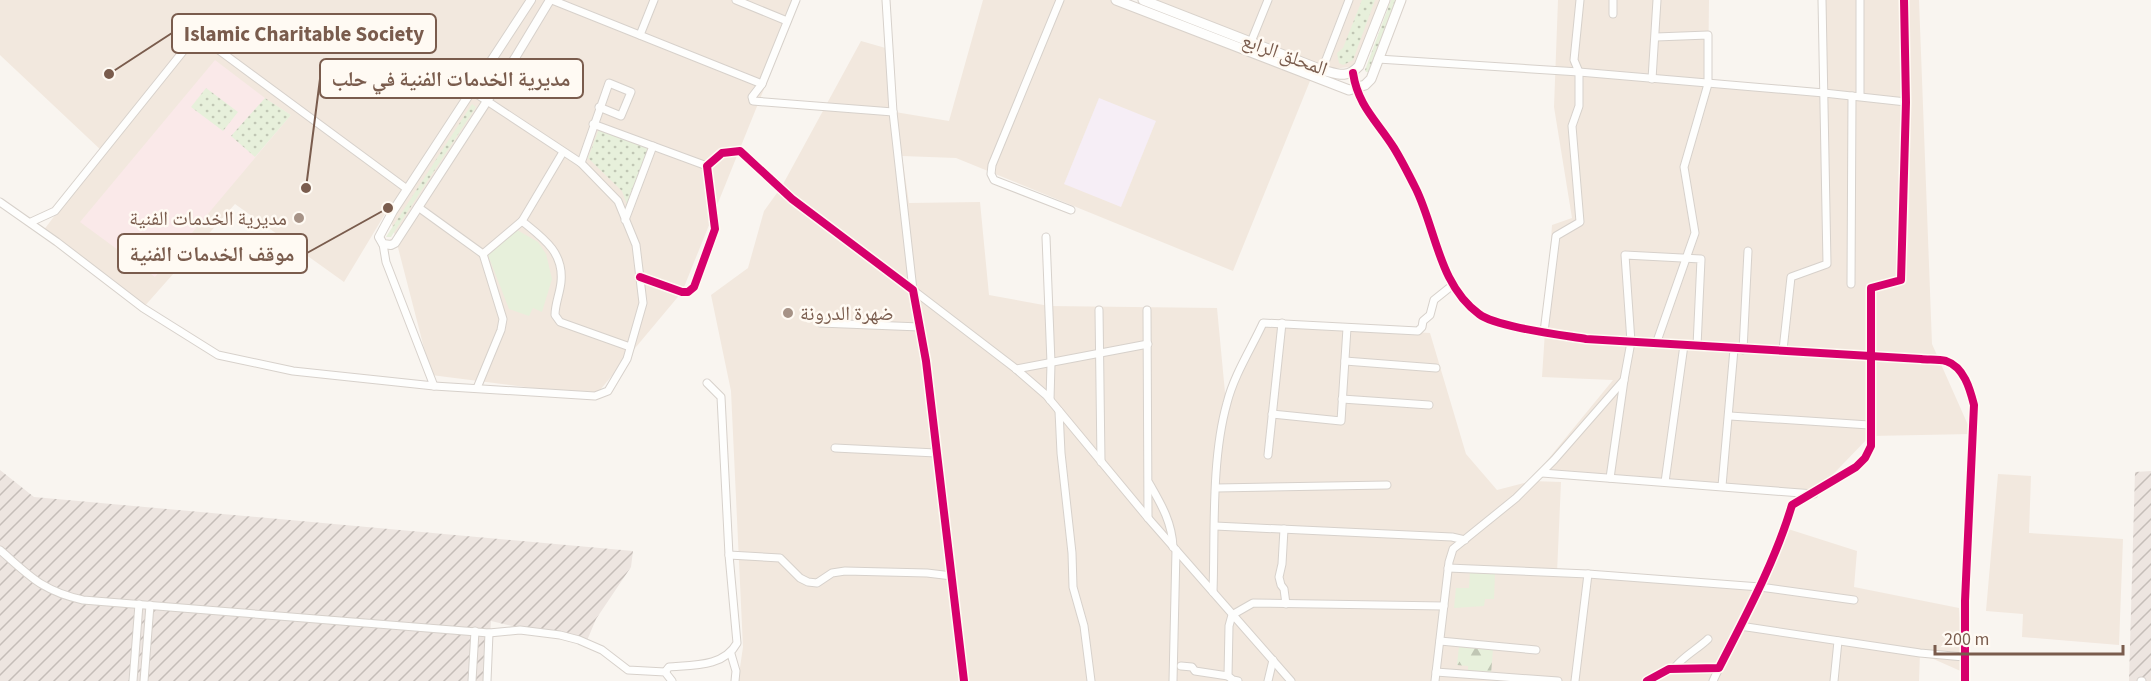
<svg xmlns="http://www.w3.org/2000/svg" width="2151" height="681" viewBox="0 0 2151 681" font-family="'Source Sans 3','Noto Naskh Arabic',sans-serif">
<style>
.residential{fill:#f2e8de}
.industrial{fill:url(#industrial-furrows)}
.education{fill:#f6eef6}
.medical{fill:#fae9e9}
.grass{fill:url(#grass-dots)}
.forest{fill:url(#forest-firs)}
.garden{fill:#e7f0db}
.lines{fill:none;stroke-linecap:round;stroke-linejoin:round}
.minor-casing{stroke:#d7d1cb;stroke-width:9}
.tertiary-casing{stroke:#d7d1cb;stroke-width:10}
.secondary-casing{stroke:#d9d2cb;stroke-width:11}
.minor{stroke:#fefefd;stroke-width:7}
.tertiary{stroke:#fefefd;stroke-width:8}
.secondary{stroke:#fefefd;stroke-width:9}
.cycleway-casing{stroke:#fffaf3;stroke-width:11}
.cycleway{stroke:#d6006c;stroke-width:8}
.poi-dot{fill:#a69286;stroke:#fffaf3;stroke-width:2}
.labels{text-anchor:middle;stroke-width:5;stroke-linejoin:round;paint-order:stroke}
.street-label{font-size:20px;fill:#7a5c4d;stroke:#fffaf3}
.poi-label{font-size:20px;fill:#7a5c4d;stroke:#fffaf3;text-anchor:end}
.leader{fill:none;stroke:#7a5c4d;stroke-width:2}
.callout-dot{fill:#7a5c4d;stroke:#fffaf3;stroke-width:2}
.callout{fill:#fffaf3;stroke:#7a5c4d;stroke-width:2}
.callout-label{font-size:21px;text-anchor:middle;font-weight:bold;fill:#7a5c4d}
</style>
<defs>
<pattern id="industrial-furrows" width="10" height="10" patternUnits="userSpaceOnUse" patternTransform="scale(1.5)"><rect width="10" height="10" fill="#ede5e0"/><path d="M-1 1l2-2M0 10L10 0M9 11l2-2" fill="none" stroke="#c5bdb8"/></pattern>
<pattern id="grass-dots" width="8" height="8" patternUnits="userSpaceOnUse" patternTransform="scale(1.5)"><rect width="8" height="8" fill="#e7f0db"/><path d="M2 2h.1M6 6h.1" fill="none" stroke="#c0c6b4" stroke-width="1.8" stroke-linecap="round"/></pattern>
<pattern id="forest-firs" width="22" height="20" patternUnits="userSpaceOnUse" patternTransform="scale(1.5)"><rect width="22" height="20" fill="#e7f0db"/><path d="M5 1l3.5 6h-7zM16 11l3.5 6h-7z" fill="#c0c6b4"/></pattern>
</defs>
<rect width="100%" height="100%" fill="#f9f5f0"/>
<g class="residential">
<polygon points="0,0 800,0 682,292 595,396 431,375 388,209 344,282 235,204 143,308 43,231 103,152 0,55"/>
<polygon points="983,0 1113,0 1312,76 1233,271 956,158 902,156 909,203 980,202 989,295 1049,306 1217,308 1226,403 1263,323 1430,333 1466,454 1497,490 1532,481 1561,482 1557,573 1760,587 1785,528 1857,551 1854,587 1959,608 1965,673 1920,653 1919,681 738,681 743,647 731,391 711,295 748,268 764,211 782,186 861,41 889,49 895,112 949,121"/>
<polygon points="1143,0 1385,0 1359,66 1322,70"/>
<polygon points="1558,0 1709,0 1708,84 1824,97 1821,0 1919,0 1932,344 1972,434 1870,436 1814,494 1561,478 1536,474 1613,380 1542,377 1552,225 1572,218 1554,107"/>
<polygon points="1998,474 2031,476 2029,533 2123,539 2119,645 2022,637 2023,614 1986,611"/>
</g>
<g class="industrial">
<polygon points="0,470 34,497 633,551 631,567 596,619 586,643 491,621 487,681 0,681"/>
<polygon points="2151,471 2151,681 2129,681 2135,472"/>
</g>
<polygon class="education" points="1099,98 1156,121 1121,207 1064,184"/>
<polygon class="medical" points="215,60 265,98 291,115 155,277 80,222"/>
<g class="grass">
<polygon points="1362,0 1375,0 1353,60 1343,65 1339,63 1337,53 1343,48"/>
<polygon points="1391,0 1396,0 1369,72 1366,72 1365,70"/>
<polygon points="206,88 238,112 223,131 191,107"/>
<polygon points="265,98 291,115 255,157 231,136"/>
<polygon points="472,104 476,107 391,237 386,237"/>
<polygon points="600,126 648,145 649,150 628,207 622,191 588,158"/>
</g>
<polygon class="forest" points="1459,646 1493,649 1491,674 1468,671 1468,666 1457,665"/>
<g class="garden">
<polygon points="510,226 538,242 546,254 552,279 542,312 533,308 529,316 509,309 488,255"/>
<polygon points="1470,571 1495,574 1494,599 1485,599 1484,606 1454,608 1456,588 1469,588"/>
</g>
<g class="lines">
<defs>
<g id="minor">
<polyline points="552,0 762,84 796,0"/>
<polyline points="736,0 787,21"/>
<polyline points="886,0 893,112 913,290 1016,369 1046,395 1148,518 1291,681"/>
<polyline points="1060,0 992,165 991,174 994,180 1071,210"/>
<polyline points="1860,0 1860,96"/>
<polyline points="1613,14 1613,0"/>
<polyline points="640,35 654,0"/>
<polyline points="1251,42 1268,0"/>
<polyline points="1378,59 1579,72 1824,93 1906,102"/>
<polyline points="1322,70 1349,0"/>
<path d="M1353,73C1358,106 1377,121 1394,148C1402,161 1409,175 1416,189C1436,230 1439,285 1479,314C1496,327 1562,335 1586,339L1921,359C1928,360 1938,359 1946,361C1964,367 1970,389 1974,405L1965,601V681"/>
<polyline points="1652,79 1657,0"/>
<polyline points="762,84 752,97 753,101 893,112"/>
<polyline points="593,124 707,166"/>
<path d="M563,152L522,221C543,238 564,252 561,282C560,293 555,304 555,315L560,322L630,347"/>
<polyline points="581,163 609,83 631,92 621,116 599,107"/>
<polyline points="0,202 57,242 143,308 218,355 293,371 434,386 386,262 383,244"/>
<polyline points="418,207 483,254"/>
<polyline points="625,220 653,146"/>
<polyline points="31,222 55,211 197,34 407,189"/>
<polyline points="1046,237 1051,363 1050,400"/>
<polyline points="640,277 682,292 688,292 694,287 715,229 707,166 722,153 740,151 792,199 913,290 926,361 964,681"/>
<polyline points="1851,284 1852,96"/>
<polyline points="1099,310 1101,462"/>
<polyline points="1147,310 1148,518"/>
<polyline points="820,323 920,327"/>
<polyline points="1544,332 1556,236 1580,222 1572,126 1579,106 1579,72 1574,60 1580,0"/>
<polyline points="1656,344 1695,233 1684,167 1708,84 1708,35 1656,37"/>
<polyline points="1743,350 1748,251"/>
<polyline points="1783,350 1791,277 1827,264 1822,0"/>
<polyline points="1345,361 1436,368"/>
<polyline points="1016,369 1148,344"/>
<polyline points="434,386 595,396 608,391 627,359 643,303 636,245 618,201 581,163 472,91"/>
<polyline points="477,388 501,330 503,319 483,254 522,221"/>
<polyline points="1342,399 1429,405"/>
<polyline points="1059,411 1061,453 1072,553 1073,587 1084,626 1091,681"/>
<polyline points="1272,414 1341,421 1347,328"/>
<polyline points="1730,416 1869,425"/>
<polyline points="835,448 936,453"/>
<polyline points="1268,455 1282,323"/>
<polyline points="1542,473 1814,494"/>
<polyline points="1610,478 1624,380"/>
<polyline points="1665,482 1684,345"/>
<path d="M1149,483C1161,504 1172,522 1173,547"/>
<polyline points="1722,486 1734,349"/>
<polyline points="1216,488 1387,485"/>
<polyline points="1215,526 1452,537 1465,540"/>
<polyline points="1284,529 1282,564 1279,577 1281,585 1284,589 1286,604"/>
<path d="M0,550C30,576 42,591 83,600L489,633L520,630L560,635L579,640L602,650L628,670L665,672L672,681"/>
<polyline points="729,555 780,558 800,578 808,582 817,583 832,573 845,571 927,573 952,576"/>
<polyline points="1448,568 1588,574 1760,587 1854,600"/>
<path d="M1213,592C1215,534 1211,459 1227,403C1234,375 1251,349 1263,323L1418,331L1422,327L1423,321L1430,315L1434,300L1454,284"/>
<polyline points="1740,626 1920,653 1964,657"/>
<polyline points="1440,641 1536,650"/>
<polyline points="731,654 736,671 735,681"/>
<polyline points="1181,666 1192,667 1195,671 1228,676"/>
<path d="M1674,669C1678,660 1699,648 1708,639"/>
<path d="M665,672L669,667C693,665 724,667 737,643L729,555L721,397L707,383"/>
<polyline points="1436,672 1558,681"/>
<polyline points="133,681 139,604"/>
<polyline points="144,681 150,605"/>
<polyline points="472,681 475,631"/>
<polyline points="487,681 489,633"/>
<polyline points="1173,681 1176,550"/>
<polyline points="1238,681 1233,680 1228,676 1229,626 1232,615 1253,603 1444,606"/>
<polyline points="1268,681 1273,660"/>
<polyline points="1435,681 1449,562 1453,549 1516,498 1554,460 1624,380 1631,342 1625,255 1701,259 1697,346"/>
<polyline points="1575,681 1588,574"/>
<path d="M1647,681L1669,669L1719,668C1746,615 1775,562 1792,505L1856,467L1865,458L1871,446V288L1901,280L1906,102L1904,0"/>
<polyline points="1713,681 1719,668"/>
<polyline points="1834,681 1838,641"/>
<polyline points="2141,681 2142,681"/>
</g>
<polyline id="tertiary" points="531,0 393,211 379,237 383,244 391,245 395,243 515,58 550,0"/>
<g id="secondary">
<polyline points="1116,0 1349,90 1365,85 1371,79 1401,0"/>
<path d="M1143,0L1322,70C1338,74 1347,79 1359,66L1385,0"/>
</g>
</defs>
<use href="#minor" class="minor-casing"/>
<use href="#tertiary" class="tertiary-casing"/>
<use href="#secondary" class="secondary-casing"/>
<use href="#minor" class="minor"/>
<use href="#tertiary" class="tertiary"/>
<use href="#secondary" class="secondary"/>
<defs>
<g id="cycleway">
<path d="M1353,73C1358,106 1377,121 1394,148C1402,161 1409,175 1416,189C1436,230 1439,285 1479,314C1496,327 1562,335 1586,339L1921,359C1928,360 1938,359 1946,361C1964,367 1970,389 1974,405L1965,601V681"/>
<polyline points="640,277 682,292 688,292 694,287 715,229 707,166 722,153 740,151 792,199 913,290 926,361 964,681"/>
<path d="M1647,681L1669,669L1719,668C1746,615 1775,562 1792,505L1856,467L1865,458L1871,446V288L1901,280L1906,102L1904,0"/>
</g>
</defs>
<use href="#cycleway" class="cycleway-casing"/>
<use href="#cycleway" class="cycleway"/>
</g>
<g class="poi-dot">
<circle cx="299" cy="218" r="6"/>
<circle cx="788" cy="313" r="6"/>
</g>
<g class="labels">
<g class="street-label">
<text transform="translate(1285 54) rotate(20)" y="7">المحلق الرابع</text>
</g>
<g class="poi-label">
<text x="287" y="225">مديرية الخدمات الفنية</text>
<text x="800" y="320" text-anchor="start">ضهرة الدرونة</text>
</g>
</g>
<path class="leader" d="M109 74L172 33M306 188L320 79M388 208L307 253"/>
<g class="callout-dot">
<circle cx="109" cy="74" r="6"/>
<circle cx="306" cy="188" r="6"/>
<circle cx="388" cy="208" r="6"/>
</g>
<g class="callout">
<rect x="172" y="14" width="264" height="39" rx="6"/>
<rect x="320" y="59" width="263" height="39" rx="6"/>
<rect x="118" y="234" width="189" height="39" rx="6"/>
</g>
<g class="callout-label">
<text x="304" y="41">Islamic Charitable Society</text>
<text x="451" y="86">مديرية الخدمات الفنية في حلب</text>
<text x="212" y="261">موقف الخدمات الفنية</text>
</g>
<path d="M1935 645v9h188v-9" fill="none" stroke="#7a5c4d" stroke-width="3"/>
<text x="1944" y="645" font-size="18" fill="#7a5c4d" stroke="#fffaf3" stroke-width="4.5" paint-order="stroke">200 m</text>
</svg>
